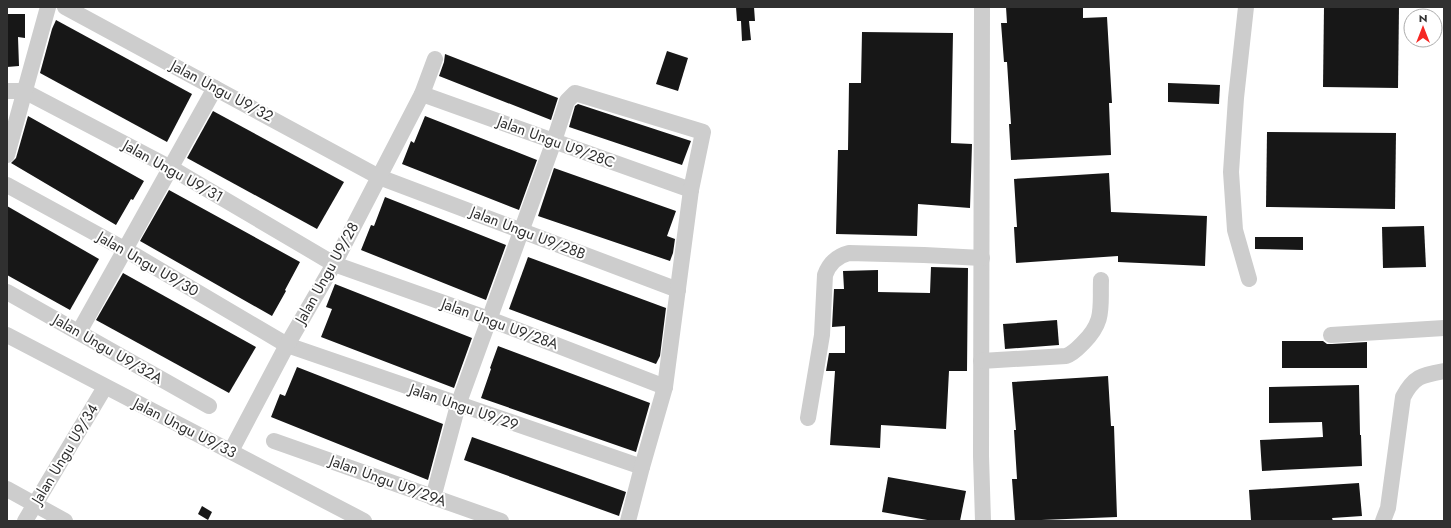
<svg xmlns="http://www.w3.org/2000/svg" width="1451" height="528" viewBox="0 0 1451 528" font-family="Jost,sans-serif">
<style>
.building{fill:#171717}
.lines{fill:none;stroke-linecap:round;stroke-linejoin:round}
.minor{stroke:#cdcdcd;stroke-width:16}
.labels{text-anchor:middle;stroke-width:4;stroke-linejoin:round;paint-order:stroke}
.street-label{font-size:15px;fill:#303030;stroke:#fff}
</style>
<rect width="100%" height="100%" fill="#fff"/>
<g class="building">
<polygon points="736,7 754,7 755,21 749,21 751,40 742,41 741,21 737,21"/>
<polygon points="1006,7 1083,7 1083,18 1107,17 1112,103 1109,103 1111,155 1011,160 1009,124 1011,124 1007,62 1004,62 1001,23 1007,23"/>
<polygon points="1324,7 1399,7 1398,88 1323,87"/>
<polygon points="7,14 25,14 25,38 18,37 19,66 7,67"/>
<polygon points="56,20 192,94 167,142 40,73 52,29"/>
<polygon points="862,32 953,33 951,143 972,144 970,208 918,204 917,236 836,234 838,150 848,150 849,83 861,83"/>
<polygon points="667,51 688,58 678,91 656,84"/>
<polygon points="445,54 558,98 551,120 439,76 444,62"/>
<polygon points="1168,83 1220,85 1219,104 1168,102"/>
<polygon points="578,104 691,141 682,165 569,127 575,106"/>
<polygon points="213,111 344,182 317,229 187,158"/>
<polygon points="28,116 144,181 133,200 131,199 116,225 11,163 16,158"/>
<polygon points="425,116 537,160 519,210 402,164 411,141 414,143"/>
<polygon points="1267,132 1396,133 1395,209 1266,207"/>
<polygon points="554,168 676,211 667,236 675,239 673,253 670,261 538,216"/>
<polygon points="1109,173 1111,212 1207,216 1205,266 1118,262 1118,256 1016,263 1014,227 1017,227 1014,179"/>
<polygon points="169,190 300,262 285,290 286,291 272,316 140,241"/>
<polygon points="385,197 506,245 486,300 361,250 371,225 374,226"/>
<polygon points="7,206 99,259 70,310 7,275"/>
<polygon points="1424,226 1426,267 1383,268 1382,227"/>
<polygon points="1255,237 1303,237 1303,250 1255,249"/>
<polygon points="528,257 666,308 660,356 656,364 509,309"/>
<polygon points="931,267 968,268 967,371 949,371 946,429 881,425 880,448 830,445 835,371 826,371 829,353 845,353 845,326 832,327 834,289 844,289 843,271 878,270 878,292 930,293"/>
<polygon points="123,273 256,347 229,393 96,320"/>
<polygon points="335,284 472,338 454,388 321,337 332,309 326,307"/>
<polygon points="1057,320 1059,345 1005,349 1003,324"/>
<polygon points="1282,341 1323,341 1327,344 1332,344 1367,342 1367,368 1282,368"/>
<polygon points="498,346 650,403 636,452 481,398 491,369 490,368"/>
<polygon points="297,367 443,424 428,480 271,417 280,394 285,396"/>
<polygon points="1108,376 1111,426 1114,426 1117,517 1015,521 1012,479 1017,479 1014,430 1016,430 1012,382"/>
<polygon points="1359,385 1360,435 1361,435 1362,466 1262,471 1260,440 1323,437 1322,422 1269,423 1269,387"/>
<polygon points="472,437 626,492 619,516 464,460"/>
<polygon points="888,477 966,491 960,521 933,521 882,512"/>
<polygon points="1359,483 1362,516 1332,518 1333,521 1268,521 1268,520 1251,520 1249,490"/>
<polygon points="202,506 212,512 208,520 198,514"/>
</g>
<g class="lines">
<g class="minor">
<polyline points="65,7 379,177 678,290"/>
<polyline points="982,7 981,456 983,521"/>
<polyline points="1246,7 1236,98 1231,172 1235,230 1249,279"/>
<polyline points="7,91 24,91 171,168 334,264 489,319 665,387"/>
<polyline points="422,94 691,190"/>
<polyline points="7,155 48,7"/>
<polyline points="7,185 126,250 287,345 642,467"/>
<polyline points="7,292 209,406"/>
<polyline points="79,332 215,88"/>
<polyline points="7,335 364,521"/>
<polyline points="1331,335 1444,328"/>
<path d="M981,361L1066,356C1074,353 1078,348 1083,343C1105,321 1100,308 1101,280"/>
<path d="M808,418L822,335L825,275C829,264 837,256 849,253L924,255L982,258"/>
<polyline points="274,441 501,521"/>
<polyline points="231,451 287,345 334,264 422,94 435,59"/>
<polyline points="7,489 65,521"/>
<polyline points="433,498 458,405 554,141 567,101 575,93 703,132 691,190 665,387 642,467 628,521"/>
<polyline points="25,521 105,387"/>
<path d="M1383,521L1388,508L1403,397C1414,376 1422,375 1444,371"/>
</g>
</g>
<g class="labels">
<g class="street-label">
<text transform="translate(222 91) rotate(28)" y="5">Jalan Ungu U9/32</text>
<text transform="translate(556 142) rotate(20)" y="5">Jalan Ungu U9/28C</text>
<text transform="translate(173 171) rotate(29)" y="5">Jalan Ungu U9/31</text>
<text transform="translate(528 233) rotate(21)" y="5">Jalan Ungu U9/28B</text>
<text transform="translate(148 264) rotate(30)" y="5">Jalan Ungu U9/30</text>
<text transform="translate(327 273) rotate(-61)" y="5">Jalan Ungu U9/28</text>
<text transform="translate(500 324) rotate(20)" y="5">Jalan Ungu U9/28A</text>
<text transform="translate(108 349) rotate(30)" y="5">Jalan Ungu U9/32A</text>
<text transform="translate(464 407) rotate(19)" y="5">Jalan Ungu U9/29</text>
<text transform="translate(185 428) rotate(27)" y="5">Jalan Ungu U9/33</text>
<text transform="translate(65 454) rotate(-59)" y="5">Jalan Ungu U9/34</text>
<text transform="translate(388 481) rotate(20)" y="5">Jalan Ungu U9/29A</text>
</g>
</g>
<rect width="1451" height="528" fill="none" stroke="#303030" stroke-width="16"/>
<g transform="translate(1423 28)"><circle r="19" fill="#ffffff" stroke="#acacac"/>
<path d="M0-3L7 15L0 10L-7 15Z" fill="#f52824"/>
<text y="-6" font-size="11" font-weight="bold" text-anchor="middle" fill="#303030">N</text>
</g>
</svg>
